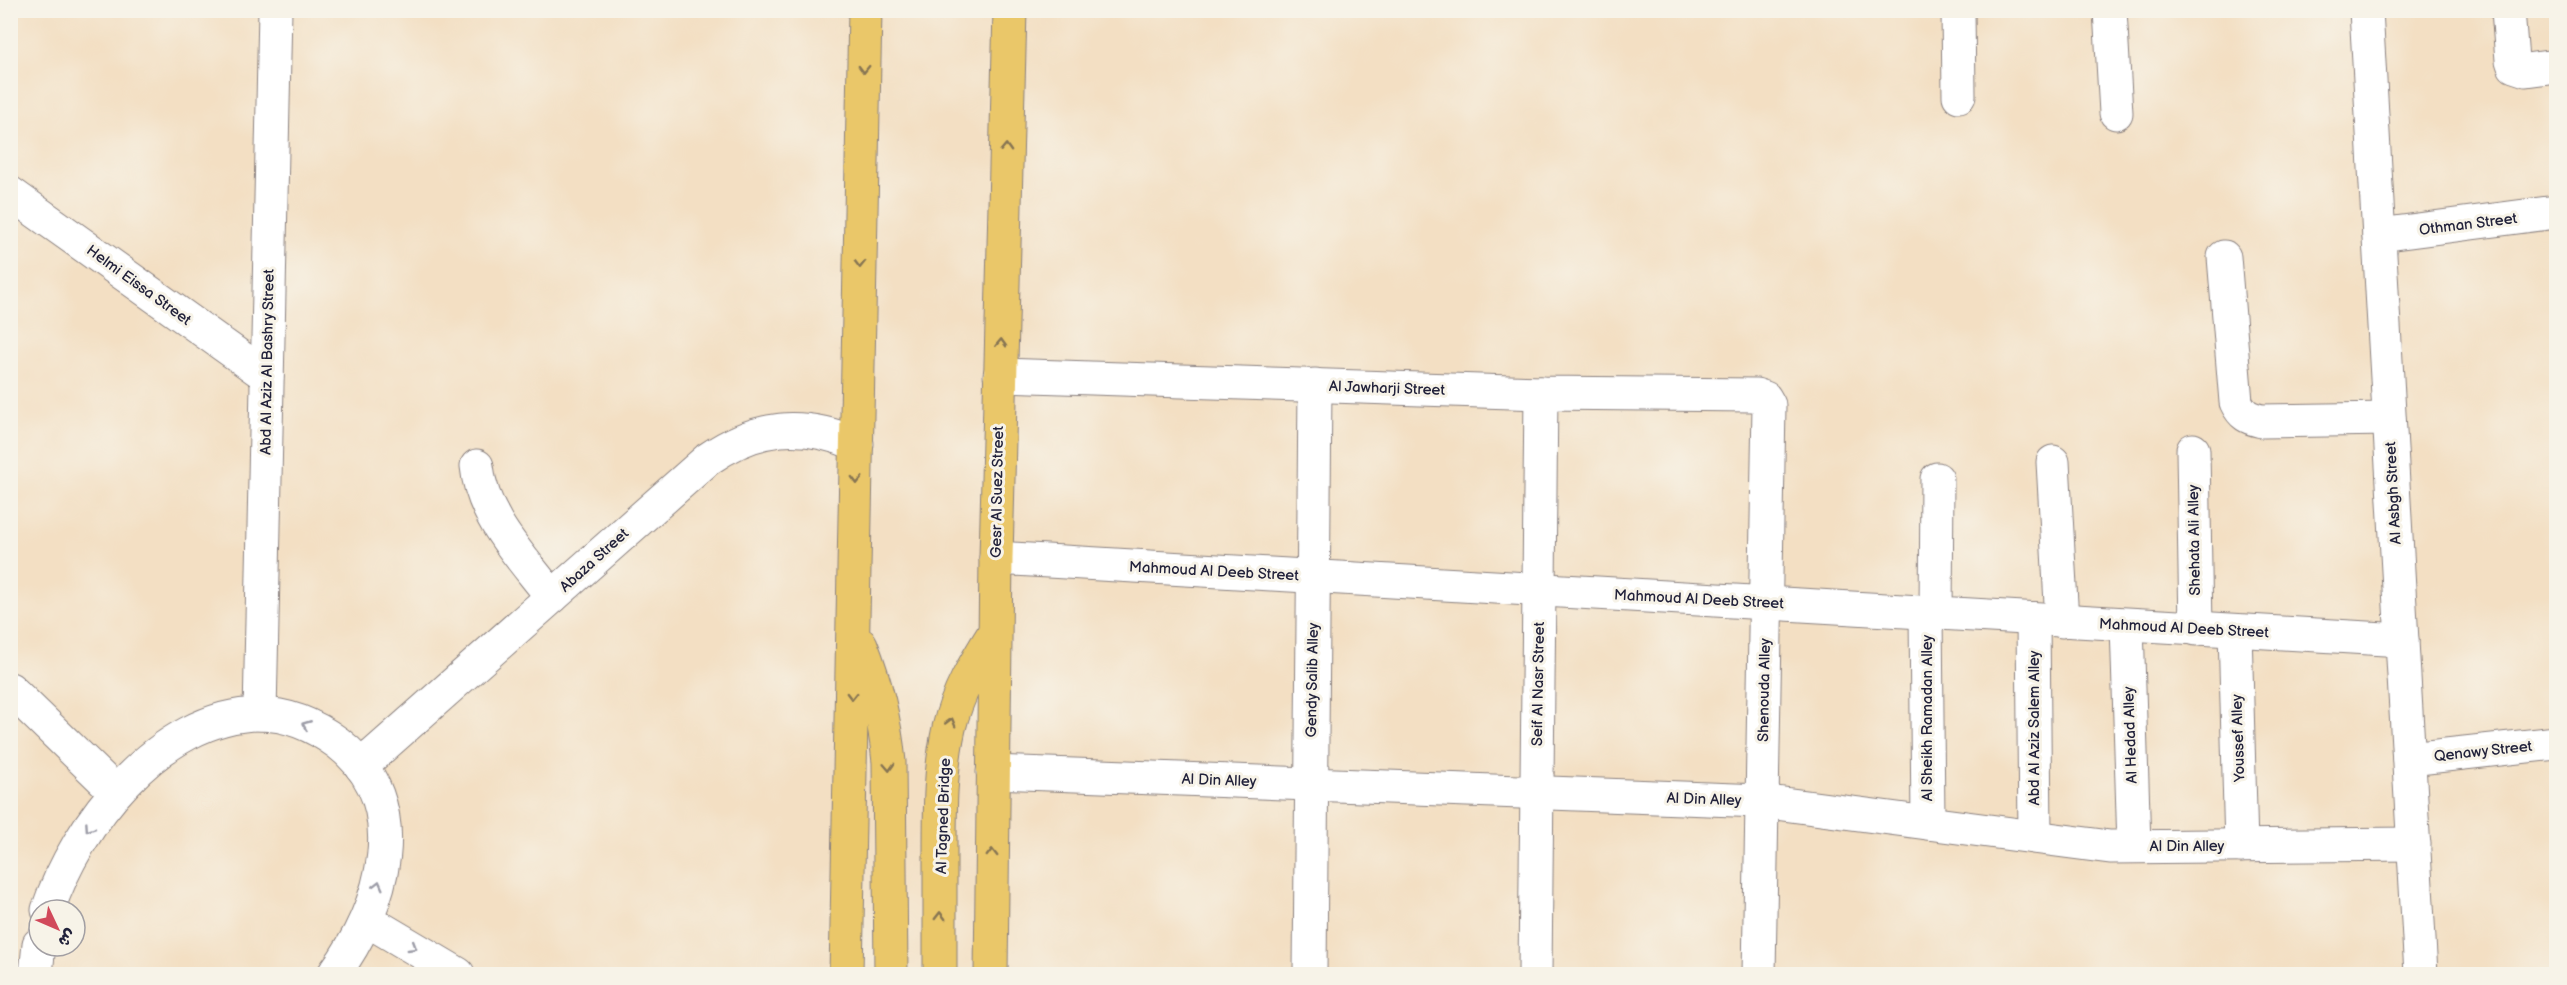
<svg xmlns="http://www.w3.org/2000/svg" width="2567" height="985" viewBox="0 0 2567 985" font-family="'Balsamiq Sans','Playpen Sans Arabic',sans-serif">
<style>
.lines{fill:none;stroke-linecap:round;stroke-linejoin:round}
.minor-casing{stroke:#8a807f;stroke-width:35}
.major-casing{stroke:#8a807f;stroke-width:35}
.minor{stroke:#fff;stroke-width:33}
.major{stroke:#eac769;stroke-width:33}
.oneway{stroke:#867452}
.oneway2{stroke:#9c9ca7}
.labels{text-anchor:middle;stroke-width:6;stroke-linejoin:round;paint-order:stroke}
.street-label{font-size:15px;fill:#22223b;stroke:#f7f3e8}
</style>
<rect width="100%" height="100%" fill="#f7f3e8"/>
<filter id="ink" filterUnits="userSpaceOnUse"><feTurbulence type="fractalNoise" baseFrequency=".0167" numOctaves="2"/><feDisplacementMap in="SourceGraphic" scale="12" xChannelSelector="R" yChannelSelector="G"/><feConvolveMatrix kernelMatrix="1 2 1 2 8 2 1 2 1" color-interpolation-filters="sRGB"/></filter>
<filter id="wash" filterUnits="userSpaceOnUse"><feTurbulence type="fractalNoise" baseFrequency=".008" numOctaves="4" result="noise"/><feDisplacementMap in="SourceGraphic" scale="24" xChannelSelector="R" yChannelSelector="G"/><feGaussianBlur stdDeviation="1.35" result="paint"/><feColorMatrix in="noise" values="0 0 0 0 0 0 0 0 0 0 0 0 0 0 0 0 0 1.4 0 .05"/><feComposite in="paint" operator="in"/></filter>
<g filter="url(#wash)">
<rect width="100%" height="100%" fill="#f3dfc3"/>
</g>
<g filter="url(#ink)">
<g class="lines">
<defs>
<g id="minor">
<polyline points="1958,10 1959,96"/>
<polyline points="2110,10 2116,113"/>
<polyline points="2366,10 2421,974"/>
<polyline points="2508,10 2512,60 2514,66 2526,70 2556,66"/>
<polyline points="10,193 267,376"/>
<polyline points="2379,235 2556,212"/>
<path d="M2224,257L2236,402C2242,415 2248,418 2262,421L2389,419"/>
<polyline points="1000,375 1541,393 1756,395 1765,398 1769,405 1759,974"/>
<polyline points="2193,450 2196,629"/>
<polyline points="2053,462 2062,621"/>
<path d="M477,466C482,518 522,557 552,597"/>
<polyline points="996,558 2402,640"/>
<polyline points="1926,612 1928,823"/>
<polyline points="1936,613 1937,479"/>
<polyline points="2033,619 2035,837"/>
<polyline points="2127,625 2134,846"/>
<polyline points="2235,631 2241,846"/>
<polyline points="10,689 116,792"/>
<polyline points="260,714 275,10"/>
<polyline points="2409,759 2556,743"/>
<path d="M361,766L708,459C757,425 802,421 857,444"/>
<polyline points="993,772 1761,801 2110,847 2414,844"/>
<path d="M48,910C76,825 160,715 259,714C287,714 315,726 338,743C416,803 383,908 334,974"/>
<polyline points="367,920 458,974"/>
<polyline points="36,974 39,944"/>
<polyline points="1310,974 1315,385"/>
<polyline points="1535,974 1541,393"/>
</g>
<g id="major">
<path d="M861,645C876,683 885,721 889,762L891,974"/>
<polyline points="846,974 865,10"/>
<path d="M940,974C940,933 940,892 940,851C940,810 940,769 949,728C957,694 975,663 994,633"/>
<polyline points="991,974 996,558 1010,10"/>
</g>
</defs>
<use href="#minor" class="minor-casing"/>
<use href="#major" class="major-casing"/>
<use href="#minor" class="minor"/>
<use href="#major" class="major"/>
</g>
<defs><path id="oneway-chevron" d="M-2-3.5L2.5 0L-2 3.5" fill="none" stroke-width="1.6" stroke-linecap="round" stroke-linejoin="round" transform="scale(1.5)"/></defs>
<g class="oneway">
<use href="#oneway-chevron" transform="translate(864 69) rotate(91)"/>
<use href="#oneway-chevron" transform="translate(1006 148) rotate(-88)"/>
<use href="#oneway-chevron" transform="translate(860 264) rotate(91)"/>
<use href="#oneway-chevron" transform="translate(1001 343) rotate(-88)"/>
<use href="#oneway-chevron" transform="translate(857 480) rotate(91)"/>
<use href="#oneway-chevron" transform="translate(852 696) rotate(91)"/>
<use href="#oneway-chevron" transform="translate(951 722) rotate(-74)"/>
<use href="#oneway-chevron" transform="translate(889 767) rotate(87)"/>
<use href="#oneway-chevron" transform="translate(992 853) rotate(-90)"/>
<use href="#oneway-chevron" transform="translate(940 916) rotate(-90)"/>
</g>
<g class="oneway2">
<use href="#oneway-chevron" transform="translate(306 725) rotate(-158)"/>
<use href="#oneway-chevron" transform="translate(89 828) rotate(124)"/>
<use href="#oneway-chevron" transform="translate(378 885) rotate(-76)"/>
<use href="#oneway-chevron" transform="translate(413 947) rotate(31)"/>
</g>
</g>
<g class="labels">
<g class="street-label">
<text transform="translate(2468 224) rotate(-7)" y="5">Othman Street</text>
<text transform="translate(139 285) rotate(36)" y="5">Helmi Eissa Street</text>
<text transform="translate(267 362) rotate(-89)" y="5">Abd Al Aziz Al Bashry Street</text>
<text transform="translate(1387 388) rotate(2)" y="5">Al Jawharji Street</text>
<text transform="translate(997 492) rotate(-89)" y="5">Gesr Al Suez Street</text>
<text transform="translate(2393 493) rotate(-93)" y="5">Al Asbgh Street</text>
<text transform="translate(2194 540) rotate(-91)" y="5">Shehata Ali Alley</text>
<text transform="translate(594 560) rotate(-42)" y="5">Abaza Street</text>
<text transform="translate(1214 571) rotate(3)" y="5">Mahmoud Al Deeb Street</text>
<text transform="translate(1699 599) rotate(3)" y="5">Mahmoud Al Deeb Street</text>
<text transform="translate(2184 628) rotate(3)" y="5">Mahmoud Al Deeb Street</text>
<text transform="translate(1312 680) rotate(-89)" y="5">Gendy Salib Alley</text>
<text transform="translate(1538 684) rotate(-89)" y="5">Seif Al Nasr Street</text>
<text transform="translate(1764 690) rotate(-89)" y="5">Shenouda Alley</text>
<text transform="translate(1927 718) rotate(-90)" y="5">Al Sheikh Ramadan Alley</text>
<text transform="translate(2034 728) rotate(-90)" y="5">Abd Al Aziz Salem Alley</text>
<text transform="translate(2130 735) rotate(-92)" y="5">Al Hedad Alley</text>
<text transform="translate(2238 738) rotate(-92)" y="5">Youssef Alley</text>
<text transform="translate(2483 751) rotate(-6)" y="5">Qenawy Street</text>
<text transform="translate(1219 780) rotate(2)" y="5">Al Din Alley</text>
<text transform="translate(1704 799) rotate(2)" y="5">Al Din Alley</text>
<text transform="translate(943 816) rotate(-88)" y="5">Al Tagned Bridge</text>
<text x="2187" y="851">Al Din Alley</text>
</g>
</g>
<rect width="2567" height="985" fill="none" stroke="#f7f3e8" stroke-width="36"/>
<g transform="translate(57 928) rotate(134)"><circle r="28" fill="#f7f3e8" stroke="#a29fa3" stroke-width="1.5"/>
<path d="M0-4.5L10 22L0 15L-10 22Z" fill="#d1495b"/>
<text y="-9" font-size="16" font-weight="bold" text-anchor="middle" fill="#22223b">ش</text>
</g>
</svg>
